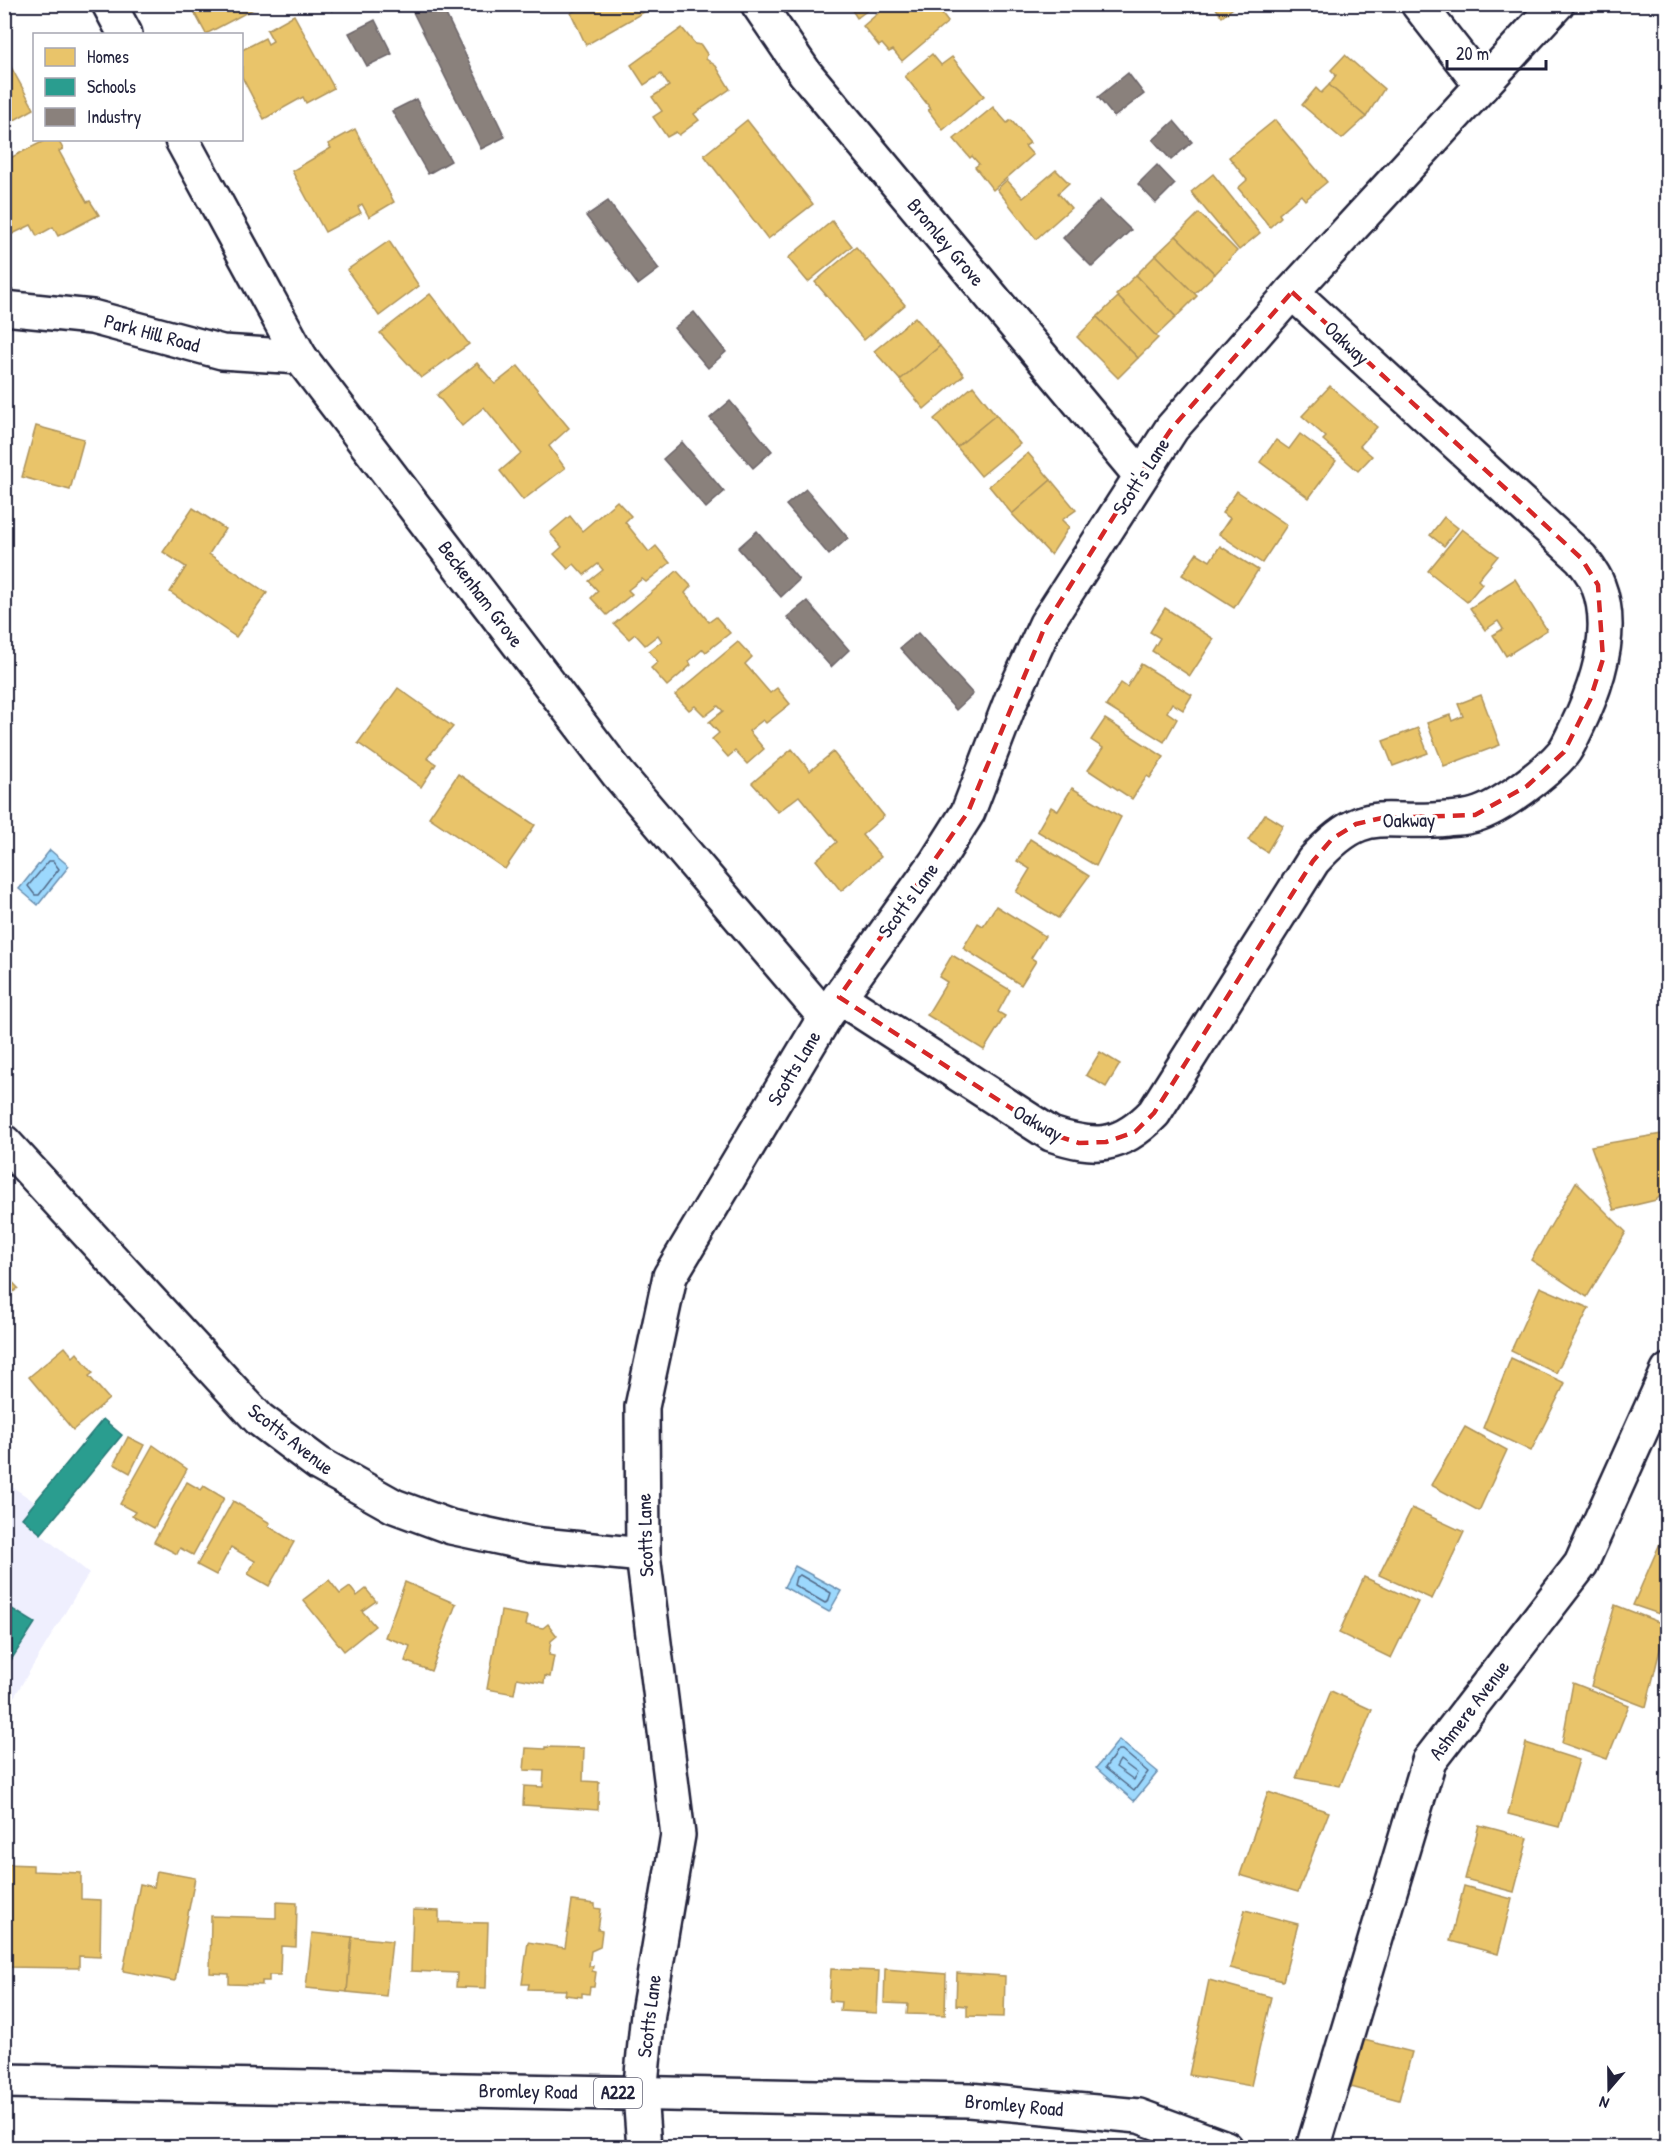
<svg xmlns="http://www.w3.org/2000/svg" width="1672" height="2152" viewBox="0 0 1672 2152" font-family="'Patrick Hand',sans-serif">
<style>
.built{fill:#efeffe}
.water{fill:#9cd8fd;stroke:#6b8faf;stroke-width:1.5}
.homes{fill:#e9c46a;stroke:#ad935c;stroke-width:1.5}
.schools{fill:#2a9d8f;stroke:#287876;stroke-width:1.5}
.industry{fill:#8a817c;stroke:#6b6468;stroke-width:1.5}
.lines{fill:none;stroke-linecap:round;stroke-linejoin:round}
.shore{stroke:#536b89;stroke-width:1.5}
.minor-casing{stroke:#22223b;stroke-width:38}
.major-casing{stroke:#22223b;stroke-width:38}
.minor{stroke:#fff;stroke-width:33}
.major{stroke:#fff;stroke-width:33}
.marked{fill:none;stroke:#d62828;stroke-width:4.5;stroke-dasharray:12 8;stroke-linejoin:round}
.labels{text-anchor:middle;stroke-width:6;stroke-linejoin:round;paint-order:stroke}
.shield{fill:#fff;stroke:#646476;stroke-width:1.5}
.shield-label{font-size:18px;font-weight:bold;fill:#22223b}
.street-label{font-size:20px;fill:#22223b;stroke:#fff}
</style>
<rect width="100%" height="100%" fill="#fff"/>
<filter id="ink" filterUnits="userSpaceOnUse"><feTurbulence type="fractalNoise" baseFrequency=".0167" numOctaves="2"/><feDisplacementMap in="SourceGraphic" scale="12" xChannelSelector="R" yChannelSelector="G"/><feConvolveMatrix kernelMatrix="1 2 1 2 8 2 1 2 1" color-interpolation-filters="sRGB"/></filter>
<g filter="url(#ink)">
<polygon class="built" points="5,1482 35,1502 22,1519 89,1573 5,1712"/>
<g class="water">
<polygon points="50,850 69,866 38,905 19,889"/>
<polygon points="795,1566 841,1591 829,1612 784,1587"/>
<polygon points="1119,1740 1158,1772 1134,1801 1096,1768"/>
</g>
<g class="homes">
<polygon points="195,4 263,4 206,34 191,6"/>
<polygon points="585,4 658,4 586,45 571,13"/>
<polygon points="848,4 876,4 857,18"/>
<polygon points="889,4 934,4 948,22 902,61 893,50 889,52 882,44 879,46 863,26"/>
<polygon points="1213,4 1238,4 1222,17"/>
<polygon points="294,15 334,88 306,103 303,97 264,119 242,77 242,50 265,38 268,44 273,41 267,30"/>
<polygon points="682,28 695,44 701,45 707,54 706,59 716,66 730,89 694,114 699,120 679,135 676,132 667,137 653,117 662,111 652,97 669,86 661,74 644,85 631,65"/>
<polygon points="932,54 941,65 952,57 984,96 943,130 928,110 931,109 905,76"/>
<polygon points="1345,55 1384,89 1366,117 1329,85 1336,75 1331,70"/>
<polygon points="5,56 34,109 4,126 4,57"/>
<polygon points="1329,85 1366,117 1342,139 1302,105 1316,88 1321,93"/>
<polygon points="993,107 1007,123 1011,120 1030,143 1025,146 1033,155 993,190 975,167 979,164 972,156 970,158 954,139"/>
<polygon points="747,120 813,204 768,239 704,155"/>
<polygon points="1275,120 1327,182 1305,200 1301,195 1279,214 1281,217 1270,227 1238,188 1247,180 1229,157"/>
<polygon points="355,129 394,202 369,217 362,204 358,207 361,213 325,232 292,171 331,148 328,144"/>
<polygon points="46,140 58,140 63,149 59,151 87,202 90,201 99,215 58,236 53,227 37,236 31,225 4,238 4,161"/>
<polygon points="1056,170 1069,183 1058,193 1071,208 1036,239 997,189 1007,180 1023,198"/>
<polygon points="1213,174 1260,233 1239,250 1191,192"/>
<polygon points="1199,213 1237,251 1215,274 1176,236"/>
<polygon points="832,221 852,246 808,282 788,258"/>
<polygon points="1176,236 1215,274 1194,294 1156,255"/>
<polygon points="389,241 419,286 379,316 347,270"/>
<polygon points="856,247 905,305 864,340 815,282"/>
<polygon points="1156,255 1197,296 1176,317 1136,275"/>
<polygon points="1136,275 1176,317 1156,336 1116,295"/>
<polygon points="430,294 469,344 421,378 380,333"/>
<polygon points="1118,297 1158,338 1138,358 1097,317"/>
<polygon points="915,317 940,346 900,380 874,351"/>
<polygon points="1097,317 1138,358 1118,378 1077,337"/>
<polygon points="940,346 964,375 924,409 900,380"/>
<polygon points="477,363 495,384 518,366 569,428 549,446 565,468 523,500 500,471 521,453 484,407 462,426 437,395"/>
<polygon points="973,386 996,415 957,447 934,419"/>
<polygon points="1330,386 1377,427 1360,446 1372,456 1358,471 1323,440 1326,437 1302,416"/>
<polygon points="996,415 1020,444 981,476 957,447"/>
<polygon points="36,426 84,439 70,490 22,477"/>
<polygon points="1300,434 1336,461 1309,498 1260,462 1276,440 1289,449"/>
<polygon points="1028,453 1051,480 1012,514 989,486"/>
<polygon points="1051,480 1076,510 1062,520 1069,527 1051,555 1012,514"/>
<polygon points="1237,491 1287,525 1262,563 1219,534 1230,518 1222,513"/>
<polygon points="617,501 631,516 625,522 649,552 656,546 670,563 646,582 642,579 628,590 632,594 607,615 591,598 598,591 589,581 603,570 598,564 584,575 574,564 568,569 554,554 562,547 550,533 570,516 582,531"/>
<polygon points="193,508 225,529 209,554 267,593 236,637 170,592 186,567 163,552"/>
<polygon points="1444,517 1458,528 1444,546 1430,535"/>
<polygon points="1462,529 1498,556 1478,580 1482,584 1467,602 1428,571"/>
<polygon points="1220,546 1258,570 1234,608 1182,575 1197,553 1210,561"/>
<polygon points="677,571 691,586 685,593 709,622 716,617 730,633 706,652 703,649 689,661 691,665 667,686 651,668 658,662 649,651 662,641 658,635 645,645 635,634 629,639 614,624"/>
<polygon points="1515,579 1547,630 1506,656 1493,635 1503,629 1498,621 1485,630 1470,608"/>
<polygon points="1165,608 1214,639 1190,676 1152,651 1160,638 1150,632"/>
<polygon points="738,642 752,657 745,664 770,693 777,688 790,704 766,723 763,720 749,731 764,749 747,764 735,751 728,757 712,739 719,733 709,722 723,711 718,706 705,716 695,706 689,710 675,695"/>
<polygon points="1141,664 1192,695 1183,710 1172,703 1167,712 1177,719 1164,742 1106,706 1121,683 1127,687"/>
<polygon points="398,688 453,727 427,758 436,764 421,787 358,743"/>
<polygon points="1481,695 1500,745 1444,766 1427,723 1450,715 1452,721 1463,716 1458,704"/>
<polygon points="1105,719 1164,757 1150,778 1147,776 1132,799 1088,770 1103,748 1091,740"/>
<polygon points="1418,728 1428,753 1393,766 1383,741"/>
<polygon points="792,749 810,771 833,752 884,816 862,835 881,857 841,891 816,860 837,842 799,796 778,812 752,783"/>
<polygon points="458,774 535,825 505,869 429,817"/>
<polygon points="1072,788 1121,817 1096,866 1037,831 1051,807 1058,811"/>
<polygon points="1265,814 1283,825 1267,852 1248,840"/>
<polygon points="1030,839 1089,876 1058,918 1016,892 1030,869 1017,861"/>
<polygon points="996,906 1045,936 1031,958 1036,961 1021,985 963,948 978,923 983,926"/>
<polygon points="952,955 1010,990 998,1012 1005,1016 984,1050 927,1015 947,982 939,977"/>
<polygon points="1100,1052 1120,1064 1106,1087 1086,1075"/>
<polygon points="1668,1133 1668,1189 1656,1200 1614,1210 1591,1146"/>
<polygon points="1576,1182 1626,1232 1587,1297 1531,1260"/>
<polygon points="4,1273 18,1288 4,1300"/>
<polygon points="1540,1287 1589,1308 1556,1373 1511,1351"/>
<polygon points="65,1347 73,1357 77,1353 93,1373 89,1376 109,1399 73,1430 29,1377"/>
<polygon points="1511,1358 1565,1383 1531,1451 1483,1428"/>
<polygon points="1465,1427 1507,1450 1479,1511 1431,1485"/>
<polygon points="128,1437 144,1445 130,1473 114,1464"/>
<polygon points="153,1445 187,1469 154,1528 132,1516 135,1512 120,1504"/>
<polygon points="187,1482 201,1490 204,1486 224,1498 193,1555 180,1548 177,1554 154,1542"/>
<polygon points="233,1501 270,1523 268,1526 294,1542 269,1586 248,1574 255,1561 231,1547 216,1575 197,1565"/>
<polygon points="1412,1508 1464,1532 1432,1599 1379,1575"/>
<polygon points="1668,1525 1668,1617 1633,1605"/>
<polygon points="1364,1577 1418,1602 1391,1658 1339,1633"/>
<polygon points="329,1580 340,1594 350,1587 357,1596 366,1589 376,1601 362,1611 375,1626 344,1651 303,1600"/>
<polygon points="405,1582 456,1604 431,1671 405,1661 410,1646 385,1637"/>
<polygon points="1615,1605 1666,1625 1646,1707 1591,1686"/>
<polygon points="501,1611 528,1616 526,1625 543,1628 548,1624 557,1636 551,1641 549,1655 554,1656 550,1677 545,1676 544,1683 517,1678 514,1694 487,1689"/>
<polygon points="1573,1683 1629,1705 1607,1759 1562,1743"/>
<polygon points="1331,1691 1372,1710 1340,1786 1296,1778"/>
<polygon points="1526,1743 1579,1760 1559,1827 1508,1814"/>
<polygon points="545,1747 584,1748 583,1781 599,1782 598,1810 523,1805 524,1786 543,1787 544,1771 524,1770 526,1748 545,1749"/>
<polygon points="1268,1792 1329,1812 1298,1892 1240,1875"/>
<polygon points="1479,1825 1528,1838 1514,1892 1465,1879"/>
<polygon points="4,1864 33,1865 33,1871 81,1873 81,1899 101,1900 100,1957 79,1956 79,1968 4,1967"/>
<polygon points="157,1871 195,1878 175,1981 123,1971 140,1884 154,1887"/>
<polygon points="1464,1886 1512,1899 1498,1954 1450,1941"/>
<polygon points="572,1901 595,1904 595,1908 601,1909 598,1930 602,1931 600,1947 591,1951 589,1966 593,1966 592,1971 596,1972 594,1987 590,1987 589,1994 582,1993 582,1997 565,1995 566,1990 528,1989 529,1984 522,1984 528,1942 565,1948"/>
<polygon points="276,1902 297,1903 296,1947 281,1946 280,1975 269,1975 269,1981 262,1981 262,1985 229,1984 229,1974 210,1973 211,1916 276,1918"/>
<polygon points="413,1910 439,1911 439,1922 488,1923 486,1988 456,1987 457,1973 411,1971"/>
<polygon points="1245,1910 1298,1924 1283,1981 1230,1968"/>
<polygon points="312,1933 352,1937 347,1992 306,1988"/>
<polygon points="352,1937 392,1941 386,1996 347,1992"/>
<polygon points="831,1969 879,1971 877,2013 840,2011 841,2002 829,2001"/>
<polygon points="885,1969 946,1974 945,2015 907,2014 908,2004 884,2003"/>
<polygon points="957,1973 1005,1976 1004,2017 967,2016 967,2006 956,2005"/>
<polygon points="1209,1980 1271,1997 1251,2086 1189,2075"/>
<polygon points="1364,2040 1412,2052 1399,2100 1351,2087"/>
</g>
<g class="schools">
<polygon points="103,1419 122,1435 41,1534 22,1518"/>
<polygon points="4,1604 35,1623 4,1671"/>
</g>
<g class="industry">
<polygon points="329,4 344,4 332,11"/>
<polygon points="409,4 441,4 505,137 481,149"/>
<polygon points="375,20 392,54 367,66 349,33"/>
<polygon points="1128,73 1144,94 1114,117 1098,97"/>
<polygon points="416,99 451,161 428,174 392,111"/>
<polygon points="1174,121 1192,142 1171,160 1153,140"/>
<polygon points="1157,165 1175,184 1156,203 1138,184"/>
<polygon points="1100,200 1131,230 1092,267 1063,238"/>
<polygon points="608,201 659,269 638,285 586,216"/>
<polygon points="694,312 726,352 708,368 674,328"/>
<polygon points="730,401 772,451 753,468 710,418"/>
<polygon points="682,442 724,492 706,508 663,459"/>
<polygon points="806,489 848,538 829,555 786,505"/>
<polygon points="757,531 799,580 781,597 738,548"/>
<polygon points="807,601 849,650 831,667 787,617"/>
<polygon points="918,633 973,694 956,710 900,648"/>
</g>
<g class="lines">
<g class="shore">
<polygon points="53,861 59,869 39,895 35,895 28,886 49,861"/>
<polygon points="800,1575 831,1593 828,1602 825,1603 794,1585 796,1577"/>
<polygon points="1118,1750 1122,1750 1148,1772 1134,1791 1105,1768"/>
<polygon points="1120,1760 1137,1773 1134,1780 1116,1767"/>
</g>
<defs>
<g id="minor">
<polyline points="109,4 125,34"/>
<polyline points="758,4 805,73 1140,475"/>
<polyline points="1418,4 1482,86"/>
<polyline points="182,140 300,357 618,774 825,1017"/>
<polyline points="4,308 92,317 222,352 300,357"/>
<path d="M839,997L1051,1134C1096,1149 1120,1148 1154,1113L1313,861C1366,802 1380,826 1447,819C1456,818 1466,818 1475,815C1500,808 1546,773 1563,753C1568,747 1572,737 1576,729C1596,688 1616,631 1598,585C1595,576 1587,566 1581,558L1292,292"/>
<polyline points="4,1142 259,1419 319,1464 394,1506 451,1527 531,1544 643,1555"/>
<polyline points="644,2148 640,2094 648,2013 678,1835 643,1555 642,1407 670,1276 825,1017 937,861 968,812 1012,698 1046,624 1172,428 1292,292 1557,4"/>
<polyline points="1313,2148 1429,1761 1581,1564 1668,1371"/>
</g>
<polyline id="major" points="4,2081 969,2100 1139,2116 1226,2148"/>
</defs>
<use href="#minor" class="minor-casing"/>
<use href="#major" class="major-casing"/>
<use href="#minor" class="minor"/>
<use href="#major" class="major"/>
</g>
</g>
<path class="marked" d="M1292,292L1581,558L1598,585L1603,659L1590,700L1564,752L1527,786L1475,815L1382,818L1356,824L1332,839L1313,861L1154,1113L1135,1132L1106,1142L1079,1143L1051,1134L839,997L968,812L1046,624L1140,475L1172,428Z"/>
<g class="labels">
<rect class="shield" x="594" y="2078" width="48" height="30" rx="4.5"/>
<g class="shield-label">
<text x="618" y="2099">A222</text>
</g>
<g class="street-label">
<text transform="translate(946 242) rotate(50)" y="7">Bromley Grove</text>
<text transform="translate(152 333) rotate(15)" y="7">Park Hill Road</text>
<text transform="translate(1347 343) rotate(43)" y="7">Oakway</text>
<text transform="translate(1141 476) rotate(-57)" y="7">Scott's Lane</text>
<text transform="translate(481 594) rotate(53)" y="7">Beckenham Grove</text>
<text transform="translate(1409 820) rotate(-1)" y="7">Oakway</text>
<text transform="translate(908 900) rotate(-54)" y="7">Scott's Lane</text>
<text transform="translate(794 1068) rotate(-59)" y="7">Scotts Lane</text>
<text transform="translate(1038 1123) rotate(29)" y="7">Oakway</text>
<text transform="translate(291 1439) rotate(38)" y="7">Scotts Avenue</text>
<text transform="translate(645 1535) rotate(-92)" y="7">Scotts Lane</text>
<text transform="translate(1469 1710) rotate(-53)" y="7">Ashmere Avenue</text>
<text transform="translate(649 2016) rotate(-83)" y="7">Scotts Lane</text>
<text transform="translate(528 2091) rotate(1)" y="7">Bromley Road</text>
<text transform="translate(1014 2105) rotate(5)" y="7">Bromley Road</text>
</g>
</g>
<rect width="1672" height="2152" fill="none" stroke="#fff" stroke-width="24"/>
<rect x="12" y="12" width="1648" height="2128" fill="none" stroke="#22223b" stroke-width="2" filter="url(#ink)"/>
<rect x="33" y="33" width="210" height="108" fill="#ffffff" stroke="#a7a7b1" stroke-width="1.5"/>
<rect x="45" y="48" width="30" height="18" fill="#e9c46a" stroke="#a7a7b1" stroke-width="1.5"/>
<text x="87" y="63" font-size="18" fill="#22223b">Homes</text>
<rect x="45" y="78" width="30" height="18" fill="#2a9d8f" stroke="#a7a7b1" stroke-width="1.5"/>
<text x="87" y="93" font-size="18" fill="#22223b">Schools</text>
<rect x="45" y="108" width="30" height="18" fill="#8a817c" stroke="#a7a7b1" stroke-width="1.5"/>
<text x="87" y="123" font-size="18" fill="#22223b">Industry</text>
<g transform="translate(1609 2089) rotate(200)" stroke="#ffffff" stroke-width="4.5" paint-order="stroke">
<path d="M0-4.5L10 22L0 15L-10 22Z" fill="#22223b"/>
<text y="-9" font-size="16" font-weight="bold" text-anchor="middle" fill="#22223b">N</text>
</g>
<path d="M1447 60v9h99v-9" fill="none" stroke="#22223b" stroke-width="3"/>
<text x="1456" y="60" font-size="18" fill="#22223b" stroke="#ffffff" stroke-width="4.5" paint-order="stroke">20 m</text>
</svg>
